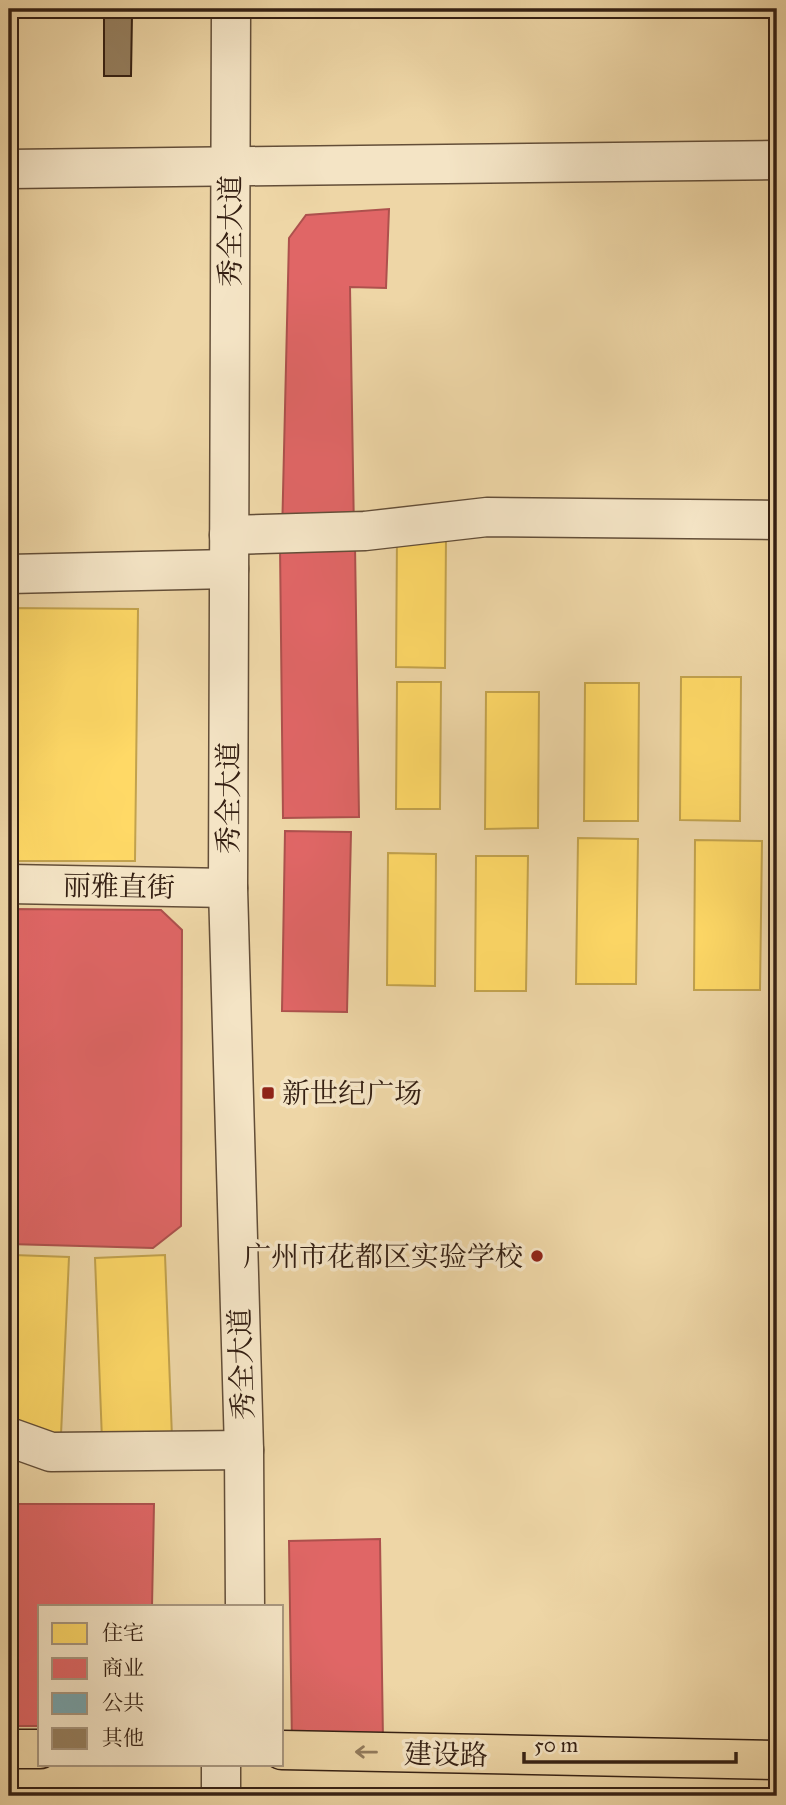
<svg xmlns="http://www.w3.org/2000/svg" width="786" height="1805" viewBox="0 0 786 1805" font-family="'IM FELL Great Primer','Noto Serif SC',serif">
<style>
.homes{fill:#ffd966;stroke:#c2a24d;stroke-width:2}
.shops{fill:#e06666;stroke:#ad514d;stroke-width:2}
.public{fill:#76a5af;stroke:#627d80;stroke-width:2}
.building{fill:#957f5f;stroke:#352013;stroke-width:2}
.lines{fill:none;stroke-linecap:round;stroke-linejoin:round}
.minor-casing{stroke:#634e38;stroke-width:41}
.major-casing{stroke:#352013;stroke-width:41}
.minor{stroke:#f4e4c5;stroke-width:38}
.major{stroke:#eed6a6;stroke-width:38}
.oneway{stroke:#927b5c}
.poi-dot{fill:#8f2418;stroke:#f4e4c5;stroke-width:2.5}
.labels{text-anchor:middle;stroke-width:7;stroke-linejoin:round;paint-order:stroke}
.street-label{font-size:28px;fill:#352013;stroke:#f4e4c5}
.poi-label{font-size:28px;fill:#352013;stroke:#f4e4c5;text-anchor:start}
</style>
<rect width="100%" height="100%" fill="#eed6a6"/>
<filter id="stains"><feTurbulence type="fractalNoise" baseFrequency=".00286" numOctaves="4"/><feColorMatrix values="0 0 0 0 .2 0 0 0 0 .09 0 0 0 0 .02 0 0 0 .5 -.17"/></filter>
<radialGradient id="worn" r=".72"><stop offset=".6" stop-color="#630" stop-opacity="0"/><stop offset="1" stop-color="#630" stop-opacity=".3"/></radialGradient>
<g class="homes">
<polygon points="371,217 369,268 340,276 339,523 291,529 291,269 295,242 313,223"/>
<polygon points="397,535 446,535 445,668 396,667"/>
<polygon points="348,550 350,808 292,809 290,551"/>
<polygon points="9,608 138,609 135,861 9,861"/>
<polygon points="681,677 741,677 740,821 680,820"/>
<polygon points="397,682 441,682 440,809 396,809"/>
<polygon points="585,683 639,683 638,821 584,821"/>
<polygon points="486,692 539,692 538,828 485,829"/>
<polygon points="578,838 638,839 636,984 576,984"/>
<polygon points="695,840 762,841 760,990 694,990"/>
<polygon points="335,841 338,1000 290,1001 288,842"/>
<polygon points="388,853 436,854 435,986 387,985"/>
<polygon points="476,856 528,856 526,991 475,991"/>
<polygon points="11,922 149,922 153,1024 96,1025 98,988 45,991 39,1196 91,1197 89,1162 157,1159 161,1217 146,1236 9,1234"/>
<polygon points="100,1035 154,1035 152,1147 98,1146"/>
<polygon points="13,1255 69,1257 61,1435 9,1432 9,1340"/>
<polygon points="165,1255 172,1437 102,1440 95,1258"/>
<polygon points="300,1544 358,1547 355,1616 297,1613"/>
<polygon points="298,1629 368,1630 366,1739 296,1738"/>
</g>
<g class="shops">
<polygon points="389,209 386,288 350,287 354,533 282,536 289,238 306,215"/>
<polygon points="355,545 359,817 283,818 280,546"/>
<polygon points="285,831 351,832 347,1012 282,1011"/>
<polygon points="9,909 161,910 182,930 181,1226 153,1248 9,1244"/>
<polygon points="9,1504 154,1504 152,1607 40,1607 40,1726 9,1726"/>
<polygon points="380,1539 383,1741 292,1744 289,1541"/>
</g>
<polygon class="public" points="105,9 132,9 132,15 104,15"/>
<polygon class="building" points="104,15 132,15 131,76 104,76"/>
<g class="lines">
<defs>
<g id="minor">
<polyline points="231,9 228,888 244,1450 245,1607"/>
<polyline points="9,169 777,160"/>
<polyline points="229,535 365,531 487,517 777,520"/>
<polyline points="9,574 229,569"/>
<polyline points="9,884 228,888"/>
<polyline points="9,1437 51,1452 244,1450"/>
<polyline points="221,1796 221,1765"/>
</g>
<g id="major">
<polyline points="9,1749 40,1749"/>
<polyline points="282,1750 777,1760"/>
</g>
</defs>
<use href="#minor" class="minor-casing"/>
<use href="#major" class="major-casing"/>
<use href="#minor" class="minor"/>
<use href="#major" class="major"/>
</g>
<defs><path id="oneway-shaft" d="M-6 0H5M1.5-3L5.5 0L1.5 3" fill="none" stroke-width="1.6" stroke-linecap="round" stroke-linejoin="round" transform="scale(1.75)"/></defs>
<use class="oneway" href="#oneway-shaft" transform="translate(366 1752) rotate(-179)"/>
<g class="poi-dot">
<rect x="261" y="1086" width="14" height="14" rx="3.5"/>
<circle cx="537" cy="1256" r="7"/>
</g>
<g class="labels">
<g class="street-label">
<text transform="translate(230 231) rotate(-90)" y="10">秀全大道</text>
<text transform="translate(228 798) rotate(-90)" y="10">秀全大道</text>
<text transform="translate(119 886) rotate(1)" y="10">丽雅直街</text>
<text transform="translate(241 1364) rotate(-92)" y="10">秀全大道</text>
<text transform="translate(446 1754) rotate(1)" y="10">建设路</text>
</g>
<g class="poi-label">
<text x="282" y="1103">新世纪广场</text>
<text x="523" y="1266" text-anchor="end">广州市花都区实验学校</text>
</g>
</g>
<rect width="786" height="1805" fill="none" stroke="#eed6a6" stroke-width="35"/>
<rect x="10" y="10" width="765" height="1784" fill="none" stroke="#352013" stroke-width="3.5"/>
<rect x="18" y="18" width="751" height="1770" fill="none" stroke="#352013" stroke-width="2"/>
<rect x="38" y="1605" width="245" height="161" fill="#f4e4c5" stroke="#a8967e" stroke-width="2"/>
<rect x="52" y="1623" width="35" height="21" fill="#ffd966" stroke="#a8967e" stroke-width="2"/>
<text x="102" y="1640" font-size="21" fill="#352013">住宅</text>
<rect x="52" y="1658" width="35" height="21" fill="#e06666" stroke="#a8967e" stroke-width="2"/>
<text x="102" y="1675" font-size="21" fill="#352013">商业</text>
<rect x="52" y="1693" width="35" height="21" fill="#76a5af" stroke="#a8967e" stroke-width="2"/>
<text x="102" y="1710" font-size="21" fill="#352013">公共</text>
<rect x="52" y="1728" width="35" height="21" fill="#957f5f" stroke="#a8967e" stroke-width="2"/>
<text x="102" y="1745" font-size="21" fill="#352013">其他</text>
<path d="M524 1752v10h212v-10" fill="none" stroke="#352013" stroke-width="3.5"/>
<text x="534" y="1752" font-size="21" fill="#352013" stroke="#f4e4c5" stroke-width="5" paint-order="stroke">50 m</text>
<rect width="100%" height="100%" filter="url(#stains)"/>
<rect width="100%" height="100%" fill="url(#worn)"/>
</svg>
